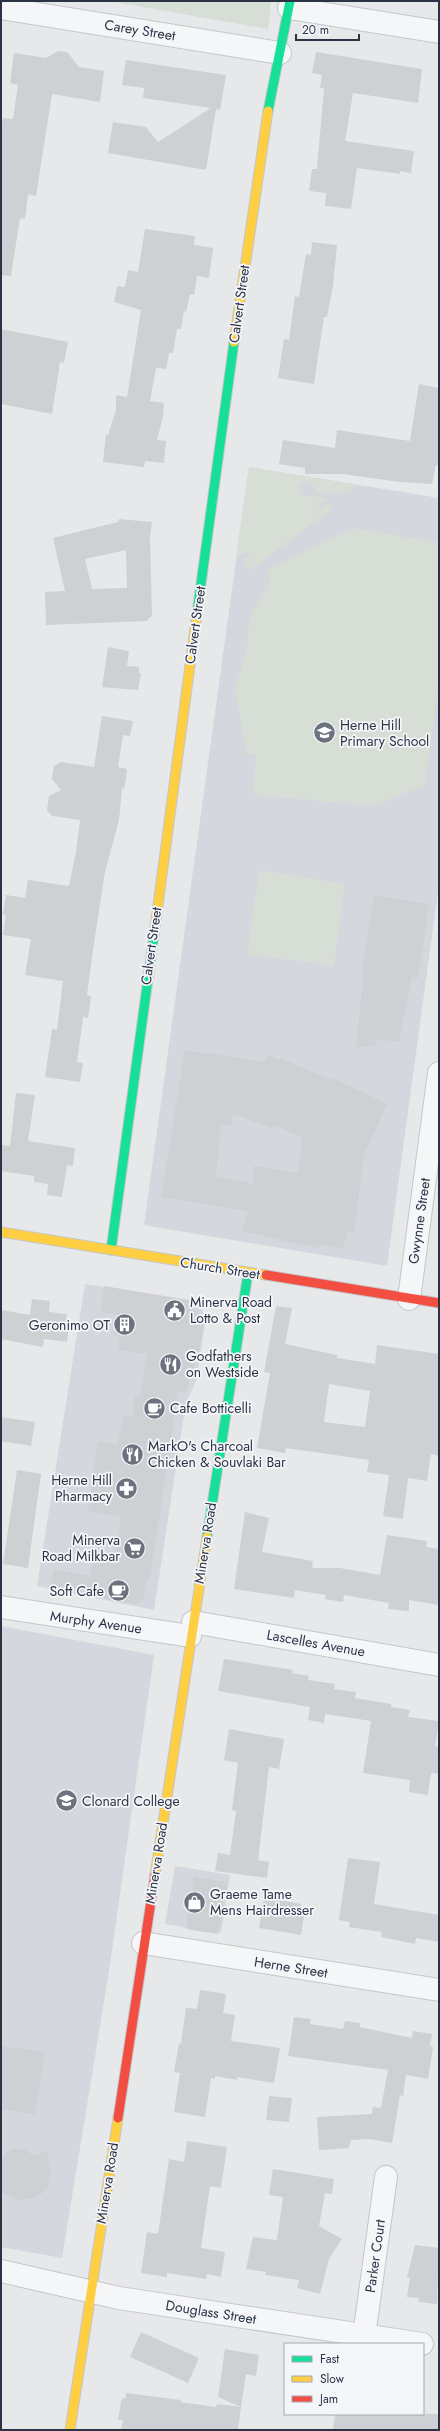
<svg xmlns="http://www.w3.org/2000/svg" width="440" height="2431" viewBox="0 0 440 2431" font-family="Jost,sans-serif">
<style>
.built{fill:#d4d7dd}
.green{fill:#d6ded6}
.building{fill:#ced0d3;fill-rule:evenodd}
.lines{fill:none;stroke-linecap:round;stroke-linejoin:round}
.street-casing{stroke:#c4c6c8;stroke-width:24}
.fast-casing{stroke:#c4c6c8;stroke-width:11}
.slow-casing{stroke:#c4c6c8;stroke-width:11}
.jam-casing{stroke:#c4c6c8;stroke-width:11}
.street{stroke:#f5f6f7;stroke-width:22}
.fast{stroke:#16e098;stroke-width:9}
.slow{stroke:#ffcf43;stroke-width:9}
.jam{stroke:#f24e42;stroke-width:9}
.labels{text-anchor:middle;stroke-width:3.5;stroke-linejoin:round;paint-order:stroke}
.street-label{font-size:14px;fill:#2b3445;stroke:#f4f6f9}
.poi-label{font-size:14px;fill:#2b3445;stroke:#f4f6f9;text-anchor:start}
</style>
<rect width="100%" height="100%" fill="#e6e8ea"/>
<g class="built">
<polygon points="249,467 439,498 439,884 387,1266 144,1225"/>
<polygon points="85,1284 196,1301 206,1316 197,1379 186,1402 154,1610 37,1586"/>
<polygon points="1,1626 154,1655 110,1965 62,2258 1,2247"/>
<polygon points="175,1866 230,1875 221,1933 165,1924"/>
</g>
<g class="green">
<polygon points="109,1 271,1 268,29"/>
<polygon points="249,467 357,485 350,492 317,493 316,487 307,483 298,486 301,495 327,498 321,504 317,512 329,503 333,508 249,571 244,564 245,558 250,552 236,556"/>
<polygon points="354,528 439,543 439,681 425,785 375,806 253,795 256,755 246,753 235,689 247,649 249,623 253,611 270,581 267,570"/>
<polygon points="259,870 345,884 334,966 247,954"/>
</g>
<g class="building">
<polygon points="58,51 67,52 79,67 104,71 100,102 52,94 36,196 28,194 25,219 20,218 11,276 1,275 1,128 3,118 13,119 18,85 10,83 14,53 46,58"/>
<polygon points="316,52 422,69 418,103 353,93 345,141 414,151 411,173 400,171 400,174 357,168 351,209 325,206 326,193 309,191 312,169 317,169 324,88 320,88 322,75 312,73"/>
<polygon points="126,60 226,75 220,110 216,109 206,170 108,153 113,122 146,127 158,142 211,108 143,98 144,88 122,85"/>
<polygon points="145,229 195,236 194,245 213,248 209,278 197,276 194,295 190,294 186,312 184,311 181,329 177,329 173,353 169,353 166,369 156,368 150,401 164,403 163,417 157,440 166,441 164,463 145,461 144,467 103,462 106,434 108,435 116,410 116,395 127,397 141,310 114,302 117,286 125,287 128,270 138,272"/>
<polygon points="312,242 337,245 333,286 327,317 324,317 314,384 278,378 284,339 289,340 295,296 299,297 306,254 311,255"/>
<polygon points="1,329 68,342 64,363 60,362 52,414 1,404"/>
<polygon points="419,384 439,388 439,465 436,465 432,484 399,482 343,474 305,474 305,468 279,464 283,440 335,448 337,430 410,441"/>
<path d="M119,519L152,522L150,539L152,615L147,621L46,625L45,592L65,591L53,538L118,522ZM126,550L127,588L92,589L85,559Z"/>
<polygon points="108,647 129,651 127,666 139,667 139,673 141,673 138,690 102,687"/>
<polygon points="102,716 133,721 130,736 123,735 118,767 127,769 126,779 124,789 122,788 119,820 105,872 93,950 87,995 91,996 88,1018 83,1017 77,1062 83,1063 80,1082 45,1077 52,1029 57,1030 63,981 25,975 31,939 3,935 6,915 3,914 6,895 25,898 28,880 69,886 76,852 80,820 52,816 47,810 49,796 61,790 52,779 54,766 61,762 94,767"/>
<polygon points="374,895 429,904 418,978 412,977 399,1042 376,1039 375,1046 356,1047 364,970 362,970"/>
<path d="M185,1050L265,1062L268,1055L280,1060V1058L331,1080L333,1078L387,1104L364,1155L354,1232H347L343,1249L320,1245L318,1248L288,1242L242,1231L248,1211L161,1197ZM233,1114L272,1128L273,1125L303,1138L298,1173L254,1166V1184L216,1176L221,1125L231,1126Z"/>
<polygon points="16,1093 35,1095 28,1141 75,1148 73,1166 67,1165 62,1197 47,1195 48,1184 34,1182 34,1176 1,1171 1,1145 10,1146"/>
<polygon points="104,1286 188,1300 204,1322 198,1361 195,1360 193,1378 189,1377 187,1392 178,1391 150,1580 146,1580 143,1600 136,1604 50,1589 54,1569 90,1576 93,1552 115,1555 121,1516 88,1511 98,1441 118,1444 123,1415 132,1416 135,1395 140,1396 147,1354 118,1350 120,1336 113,1335 117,1314 101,1312"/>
<polygon points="32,1299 50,1301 49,1312 67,1314 65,1325 69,1326 67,1342 44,1339 43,1347 1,1339 1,1310 30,1315"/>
<path d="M276,1306L292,1308L285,1344L337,1355V1358L375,1364L377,1345L439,1354V1456L431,1454L427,1481L408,1478L403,1519L383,1516L389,1475L367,1472L369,1460L286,1448L285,1453L257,1448L270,1373L264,1372ZM329,1384L370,1391L365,1427L324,1422Z"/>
<polygon points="1,1417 35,1422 31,1446 1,1441"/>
<polygon points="17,1470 41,1474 28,1568 3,1564"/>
<polygon points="245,1512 269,1518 262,1552 313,1561 312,1568 340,1568 380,1575 387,1535 427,1541 426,1547 439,1549 439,1605 409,1600 409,1611 388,1609 389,1603 344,1595 343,1602 325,1599 326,1595 295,1590 294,1598 234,1589"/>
<polygon points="224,1659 293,1670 292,1673 309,1676 308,1680 335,1684 334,1689 356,1692 355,1698 391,1704 391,1707 410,1710 408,1717 439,1721 435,1746 439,1747 439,1774 431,1773 428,1795 409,1792 410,1780 363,1773 371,1721 325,1714 324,1723 308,1720 310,1707 218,1691"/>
<polygon points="229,1729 284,1739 279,1769 269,1767 264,1810 258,1860 269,1862 267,1878 215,1871 218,1853 230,1855 236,1811 232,1810 238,1763 224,1760"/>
<polygon points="348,1858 380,1862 374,1904 439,1915 439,1942 416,1938 415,1944 381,1937 382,1932 349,1927 350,1922 339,1920"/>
<polygon points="194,1877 227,1882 218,1934 186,1929"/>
<polygon points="264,1897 301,1904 300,1908 305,1909 301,1935 259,1928"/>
<polygon points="200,1990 226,1994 223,2013 235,2015 231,2041 280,2048 274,2083 237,2077 237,2080 215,2076 215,2079 211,2078 205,2117 174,2112 180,2073 174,2072 179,2043 181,2044 186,2008 197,2009"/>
<polygon points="294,2017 311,2019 310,2024 343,2029 345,2021 360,2023 360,2027 412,2038 413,2031 432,2034 430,2046 433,2047 428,2079 406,2075 403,2096 400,2095 392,2143 369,2139 351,2140 349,2148 319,2150 317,2117 372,2114 373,2107 381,2108 388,2070 288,2056"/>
<polygon points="1,2046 45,2052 35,2114 1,2109"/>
<polygon points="269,2096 292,2098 289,2122 266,2120"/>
<polygon points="187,2141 227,2147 221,2188 210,2186 201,2248 225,2252 221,2277 207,2274 206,2279 167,2273 167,2277 141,2273 147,2232 158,2234 169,2159 184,2162"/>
<polygon points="15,2148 25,2150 33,2155 47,2151 51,2172 47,2190 34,2198 19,2200 1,2192 1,2160 7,2152"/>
<polygon points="273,2169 334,2179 332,2194 325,2193 319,2226 342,2239 329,2259 320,2294 297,2288 299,2280 265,2275 266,2272 246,2269 253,2237 277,2240 283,2197 269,2195"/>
<polygon points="415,2245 439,2248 437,2304 418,2302 419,2298 407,2297 410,2278 407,2277"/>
<polygon points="141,2332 199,2358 188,2383 130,2357"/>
<polygon points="225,2349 259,2355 256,2376 246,2374 241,2407 218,2397"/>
<polygon points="126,2393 181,2400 180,2402 216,2407 217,2404 241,2407 238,2430 121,2430 123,2420 118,2420 121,2402 123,2398 126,2398"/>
<polygon points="335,2414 439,2414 439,2430 333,2430"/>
</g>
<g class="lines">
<defs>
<g id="street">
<polyline points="1,8 280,53"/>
<polyline points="289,8 439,32"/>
<polyline points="409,1299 439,1073"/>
<polyline points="1,1607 190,1636"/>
<polyline points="193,1622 439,1665"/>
<polyline points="143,1943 439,1990"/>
<polyline points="1,2271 119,2298 422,2344"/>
<polyline points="364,2336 386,2177"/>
</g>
<g id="fast">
<polyline points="268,111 290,1"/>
<polyline points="197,613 234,342"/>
<polyline points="111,1250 154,935"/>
<polyline points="207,1537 248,1273"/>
</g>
<g id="slow">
<polyline points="234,342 268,111"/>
<polyline points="154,935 197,613"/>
<polyline points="1,1232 266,1275"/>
<polyline points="155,1875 207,1537"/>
<polyline points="70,2430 118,2118"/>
</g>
<g id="jam">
<polyline points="266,1275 439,1303"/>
<polyline points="118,2118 155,1875"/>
</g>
</defs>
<use href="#street" class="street-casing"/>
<use href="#fast" class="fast-casing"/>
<use href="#slow" class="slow-casing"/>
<use href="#jam" class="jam-casing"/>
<use href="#street" class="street"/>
<use href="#fast" class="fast"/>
<use href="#slow" class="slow"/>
<use href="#jam" class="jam"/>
</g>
<defs>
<symbol id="school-disc" viewBox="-11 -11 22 22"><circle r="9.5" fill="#6c737f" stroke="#f4f6f9"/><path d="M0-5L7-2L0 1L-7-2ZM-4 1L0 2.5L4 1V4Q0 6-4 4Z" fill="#fff"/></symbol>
<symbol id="civic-disc" viewBox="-11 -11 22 22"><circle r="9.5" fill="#6c737f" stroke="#f4f6f9"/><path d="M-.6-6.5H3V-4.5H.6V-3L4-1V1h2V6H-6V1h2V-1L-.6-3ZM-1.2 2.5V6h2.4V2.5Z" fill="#fff"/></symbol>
<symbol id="building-disc" viewBox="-11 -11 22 22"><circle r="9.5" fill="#6c737f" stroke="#f4f6f9"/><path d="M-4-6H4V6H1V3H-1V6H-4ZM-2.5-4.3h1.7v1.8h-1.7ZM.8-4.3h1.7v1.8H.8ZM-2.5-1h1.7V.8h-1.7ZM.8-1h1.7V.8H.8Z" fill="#fff"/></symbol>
<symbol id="restaurant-disc" viewBox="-11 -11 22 22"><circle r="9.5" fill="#6c737f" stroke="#f4f6f9"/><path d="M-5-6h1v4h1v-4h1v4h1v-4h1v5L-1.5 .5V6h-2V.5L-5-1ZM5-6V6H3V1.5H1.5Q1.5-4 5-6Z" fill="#fff"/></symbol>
<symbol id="cafe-disc" viewBox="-11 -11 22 22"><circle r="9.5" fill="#6c737f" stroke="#f4f6f9"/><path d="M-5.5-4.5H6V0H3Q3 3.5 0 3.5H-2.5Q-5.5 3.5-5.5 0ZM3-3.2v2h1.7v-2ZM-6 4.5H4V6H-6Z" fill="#fff"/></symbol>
<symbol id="pharmacy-disc" viewBox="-11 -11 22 22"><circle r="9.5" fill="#6c737f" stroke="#f4f6f9"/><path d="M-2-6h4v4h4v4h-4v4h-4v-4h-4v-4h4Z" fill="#fff"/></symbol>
<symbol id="supermarket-disc" viewBox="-11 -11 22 22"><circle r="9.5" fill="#6c737f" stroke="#f4f6f9"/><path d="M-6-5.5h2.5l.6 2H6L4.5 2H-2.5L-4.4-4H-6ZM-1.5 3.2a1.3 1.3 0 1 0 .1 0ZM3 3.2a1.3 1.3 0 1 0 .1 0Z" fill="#fff"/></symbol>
<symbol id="shop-disc" viewBox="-11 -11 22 22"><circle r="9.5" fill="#6c737f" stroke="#f4f6f9"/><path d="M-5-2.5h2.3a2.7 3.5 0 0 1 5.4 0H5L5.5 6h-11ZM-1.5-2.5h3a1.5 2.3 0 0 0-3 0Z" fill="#fff"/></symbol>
</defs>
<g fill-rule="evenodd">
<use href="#school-disc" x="312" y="720" width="25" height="25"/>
<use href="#civic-disc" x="162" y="1298" width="25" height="25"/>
<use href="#building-disc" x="112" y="1312" width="25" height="25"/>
<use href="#restaurant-disc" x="158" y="1352" width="25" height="25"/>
<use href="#cafe-disc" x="142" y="1396" width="25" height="25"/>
<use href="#restaurant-disc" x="120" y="1442" width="25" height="25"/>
<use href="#pharmacy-disc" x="114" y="1476" width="25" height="25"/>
<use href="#supermarket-disc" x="122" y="1536" width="25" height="25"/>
<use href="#cafe-disc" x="106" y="1578" width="25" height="25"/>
<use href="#school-disc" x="54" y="1788" width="25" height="25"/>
<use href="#shop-disc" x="182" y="1890" width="25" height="25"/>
</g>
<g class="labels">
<g class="street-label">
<text transform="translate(140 30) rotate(9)" y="5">Carey Street</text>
<text transform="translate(239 304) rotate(-82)" y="5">Calvert Street</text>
<text transform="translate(195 625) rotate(-82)" y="5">Calvert Street</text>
<text transform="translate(151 946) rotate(-82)" y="5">Calvert Street</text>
<text transform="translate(419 1221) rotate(-82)" y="5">Gwynne Street</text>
<text transform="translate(220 1268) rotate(9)" y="5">Church Street</text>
<text transform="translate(205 1543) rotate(-81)" y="5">Minerva Road</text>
<text transform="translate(96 1622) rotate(8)" y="5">Murphy Avenue</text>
<text transform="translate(316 1643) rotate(10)" y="5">Lascelles Avenue</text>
<text transform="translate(156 1863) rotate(-81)" y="5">Minerva Road</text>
<text transform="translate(291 1967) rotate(9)" y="5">Herne Street</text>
<text transform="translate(107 2183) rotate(-81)" y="5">Minerva Road</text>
<text transform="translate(375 2256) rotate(-82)" y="5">Parker Court</text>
<text transform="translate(211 2312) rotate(9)" y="5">Douglass Street</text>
</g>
<g class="poi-label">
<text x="340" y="730">Herne Hill<tspan x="340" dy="16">Primary School</tspan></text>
<text x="190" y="1307">Minerva Road<tspan x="190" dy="16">Lotto &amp; Post</tspan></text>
<text x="110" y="1330" text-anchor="end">Geronimo OT</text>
<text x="186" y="1361">Godfathers<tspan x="186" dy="16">on Westside</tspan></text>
<text x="170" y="1413">Cafe Botticelli</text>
<text x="148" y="1451">MarkO's Charcoal<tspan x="148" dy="16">Chicken &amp; Souvlaki Bar</tspan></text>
<text x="112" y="1485" text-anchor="end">Herne Hill<tspan x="112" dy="16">Pharmacy</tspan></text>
<text x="120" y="1545" text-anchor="end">Minerva<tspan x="120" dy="16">Road Milkbar</tspan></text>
<text x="104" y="1596" text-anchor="end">Soft Cafe</text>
<text x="82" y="1806">Clonard College</text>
<text x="210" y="1899">Graeme Tame<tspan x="210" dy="16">Mens Hairdresser</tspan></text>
</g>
</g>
<rect width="440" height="2431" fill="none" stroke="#2b3445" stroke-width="4"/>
<rect x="284" y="2343" width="140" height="72" fill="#f4f6f9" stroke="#a4a8b1"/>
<rect x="292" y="2356" width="20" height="6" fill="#16e098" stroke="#a4a8b1"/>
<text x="320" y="2363" font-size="12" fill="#2b3445">Fast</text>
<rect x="292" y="2376" width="20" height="6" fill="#ffcf43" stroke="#a4a8b1"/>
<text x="320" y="2383" font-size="12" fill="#2b3445">Slow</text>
<rect x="292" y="2396" width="20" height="6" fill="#f24e42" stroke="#a4a8b1"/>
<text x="320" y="2403" font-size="12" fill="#2b3445">Jam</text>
<path d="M296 34v6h63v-6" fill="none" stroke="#2b3445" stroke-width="2"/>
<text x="302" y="34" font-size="12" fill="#2b3445" stroke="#f4f6f9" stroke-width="3" paint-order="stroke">20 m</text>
</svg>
